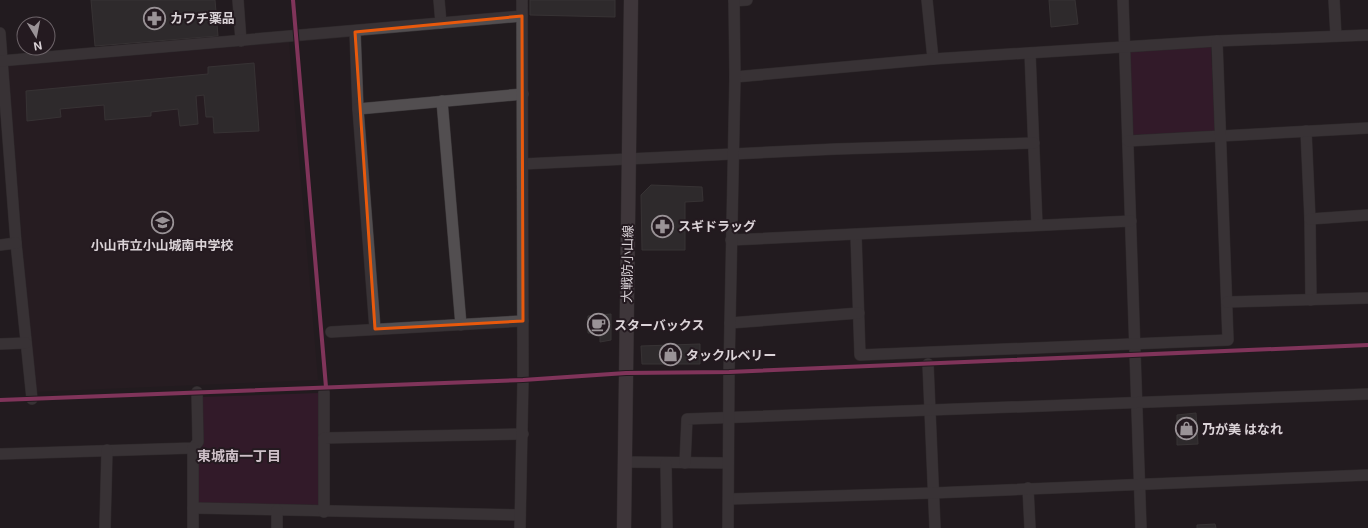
<svg xmlns="http://www.w3.org/2000/svg" width="1368" height="528" viewBox="0 0 1368 528" font-family="Inter,'Noto Sans JP',sans-serif">
<style>
.built{fill:#2b1d25}
.green{fill:#451936}
.building{fill:#3d3c3c;stroke:#504f4e}
.lines{fill:none;stroke-linecap:round;stroke-linejoin:round}
.minor-casing{stroke:#3c383a;stroke-width:12}
.major-casing{stroke:#3c383a;stroke-width:15}
.minor{stroke:#524e50;stroke-width:11}
.major{stroke:#60575c;stroke-width:14}
.cycleway-casing{stroke:#241a20;stroke-width:6}
.cycleway{stroke:#f153a3;stroke-width:4}
.marked{fill:none;stroke:#e8590c;stroke-width:3;stroke-linejoin:round}
.labels{text-anchor:middle;stroke-width:4;stroke-linejoin:round;paint-order:stroke}
.poi-label{font-size:13px;font-weight:bold;fill:#dad3d7;stroke:#241a20;text-anchor:start}
.street-label{font-size:13px;fill:#dad3d7;stroke:#241a20}
.neighbourhood-label{font-size:14px;font-weight:bold;fill:#cec0c8;stroke:#241a20}
</style>
<rect width="100%" height="100%" fill="#221c1f"/>
<polygon class="built" points="289,42 318,380 34,392 8,66"/>
<g class="green">
<polygon points="1211,47 1215,131 1132,135 1129,51"/>
<polygon points="319,393 320,505 197,503 198,451 202,447 201,397"/>
</g>
<g class="building">
<polygon points="91,0 215,0 218,36 95,46"/>
<polygon points="530,0 615,0 615,17 530,15"/>
<polygon points="1049,0 1075,0 1078,24 1051,27"/>
<polygon points="254,63 259,131 214,133 213,117 206,117 204,95 196,96 198,124 180,126 178,109 151,112 151,116 105,120 104,105 60,109 61,117 27,121 26,91 208,74 208,67"/>
<polygon points="651,185 702,187 703,201 685,202 685,250 642,250 641,195"/>
<polygon points="611,314 611,340 600,342 600,333 588,333 588,316"/>
<polygon points="700,344 700,364 642,364 641,346"/>
<polygon points="1196,413 1198,444 1177,445 1177,415"/>
<polygon points="1215,524 1216,528 1197,528 1197,525"/>
</g>
<g class="lines">
<defs>
<g id="minor">
<polyline points="238,0 241,41"/>
<polyline points="439,0 441,23"/>
<polyline points="927,0 933,59"/>
<polyline points="1123,0 1141,528"/>
<polyline points="1334,0 1336,36"/>
<polyline points="734,1 747,0"/>
<polyline points="355,32 358,109 375,329"/>
<polyline points="0,33 16,243 32,399"/>
<polyline points="1030,53 1037,225"/>
<polyline points="0,61 522,16"/>
<polyline points="735,77 933,59 1217,41 1368,35"/>
<polyline points="442,101 461,325"/>
<polyline points="358,109 523,94"/>
<polyline points="1306,131 1310,219 1311,300"/>
<polyline points="1128,141 1368,128"/>
<polyline points="523,164 836,149 1034,143"/>
<polyline points="1310,219 1368,215"/>
<polyline points="856,235 860,355 1228,340 1217,41"/>
<polyline points="731,240 1131,221"/>
<polyline points="0,245 16,243"/>
<polyline points="1227,302 1368,298"/>
<polyline points="730,323 859,313"/>
<polyline points="331,332 523,321"/>
<polyline points="0,344 26,343"/>
<polyline points="928,364 935,528"/>
<polyline points="324,438 324,392"/>
<polyline points="0,454 193,448 198,442 197,392"/>
<polyline points="625,462 728,463"/>
<polyline points="666,463 667,528"/>
<polyline points="685,463 687,419 1368,394"/>
<polyline points="1028,488 1030,528"/>
<polyline points="729,499 933,493 1368,475"/>
<polyline points="193,508 520,515"/>
<polyline points="277,510 277,528"/>
<polyline points="324,512 324,438 523,434"/>
<polyline points="105,528 107,450"/>
<polyline points="193,528 193,448"/>
<polyline points="520,528 523,380 522,0"/>
<polyline points="728,528 729,372 735,77 734,0"/>
</g>
<polyline id="major" points="624,528 631,0"/>
</defs>
<use href="#minor" class="minor-casing"/>
<use href="#major" class="major-casing"/>
<use href="#minor" class="minor"/>
<use href="#major" class="major"/>
<defs>
<g id="cycleway">
<polyline points="293,0 326,387"/>
<polyline points="0,400 523,380 626,373 729,372 1368,345"/>
</g>
</defs>
<use href="#cycleway" class="cycleway-casing"/>
<use href="#cycleway" class="cycleway"/>
</g>
<path d="M0 0H1368V528H0ZM522,16L523,321L375,329L355,32Z" fill="#221c1f" fill-opacity=".55" fill-rule="evenodd"/>
<path class="marked" d="M522,16L523,321L375,329L355,32Z"/>
<defs>
<symbol id="pharmacy-ring" viewBox="-11 -11 22 22"><circle r="9.5" fill="#241a20" stroke="#9a9397" stroke-width="1.5"/><path d="M-2-6h4v4h4v4h-4v4h-4v-4h-4v-4h4Z" fill="#9a9397"/></symbol>
<symbol id="school-ring" viewBox="-11 -11 22 22"><circle r="9.5" fill="#241a20" stroke="#9a9397" stroke-width="1.5"/><path d="M0-5L7-2L0 1L-7-2ZM-4 1L0 2.5L4 1V4Q0 6-4 4Z" fill="#9a9397"/></symbol>
<symbol id="cafe-ring" viewBox="-11 -11 22 22"><circle r="9.5" fill="#241a20" stroke="#9a9397" stroke-width="1.5"/><path d="M-5.5-4.5H6V0H3Q3 3.5 0 3.5H-2.5Q-5.5 3.5-5.5 0ZM3-3.2v2h1.7v-2ZM-6 4.5H4V6H-6Z" fill="#9a9397"/></symbol>
<symbol id="shop-ring" viewBox="-11 -11 22 22"><circle r="9.5" fill="#241a20" stroke="#9a9397" stroke-width="1.5"/><path d="M-5-2.5h2.3a2.7 3.5 0 0 1 5.4 0H5L5.5 6h-11ZM-1.5-2.5h3a1.5 2.3 0 0 0-3 0Z" fill="#9a9397"/></symbol>
</defs>
<g fill-rule="evenodd">
<use href="#pharmacy-ring" x="142" y="6" width="25" height="25"/>
<use href="#school-ring" x="150" y="210" width="25" height="25"/>
<use href="#pharmacy-ring" x="650" y="214" width="25" height="25"/>
<use href="#cafe-ring" x="586" y="312" width="25" height="25"/>
<use href="#shop-ring" x="658" y="342" width="25" height="25"/>
<use href="#shop-ring" x="1174" y="416" width="25" height="25"/>
</g>
<g class="labels">
<g class="poi-label">
<text x="170" y="23">カワチ薬品</text>
<text x="678" y="231">スギドラッグ</text>
<text x="162" y="250" text-anchor="middle">小山市立小山城南中学校</text>
<text x="614" y="330">スターバックス</text>
<text x="686" y="360">タックルベリー</text>
<text x="1202" y="434">乃が美 はなれ</text>
</g>
<g class="street-label">
<text transform="translate(627 264) rotate(-89)" y="5">大戦防小山線</text>
</g>
<g class="neighbourhood-label">
<text x="239" y="461">東城南一丁目</text>
</g>
</g>
<g transform="translate(36 36) rotate(170)"><circle r="19" fill="#241a20" stroke="#6d6469"/>
<path d="M0-3L7 15L0 10L-7 15Z" fill="#9a9397"/>
<text y="-6" font-size="11" font-weight="bold" text-anchor="middle" fill="#dad3d7">N</text>
</g>
</svg>
